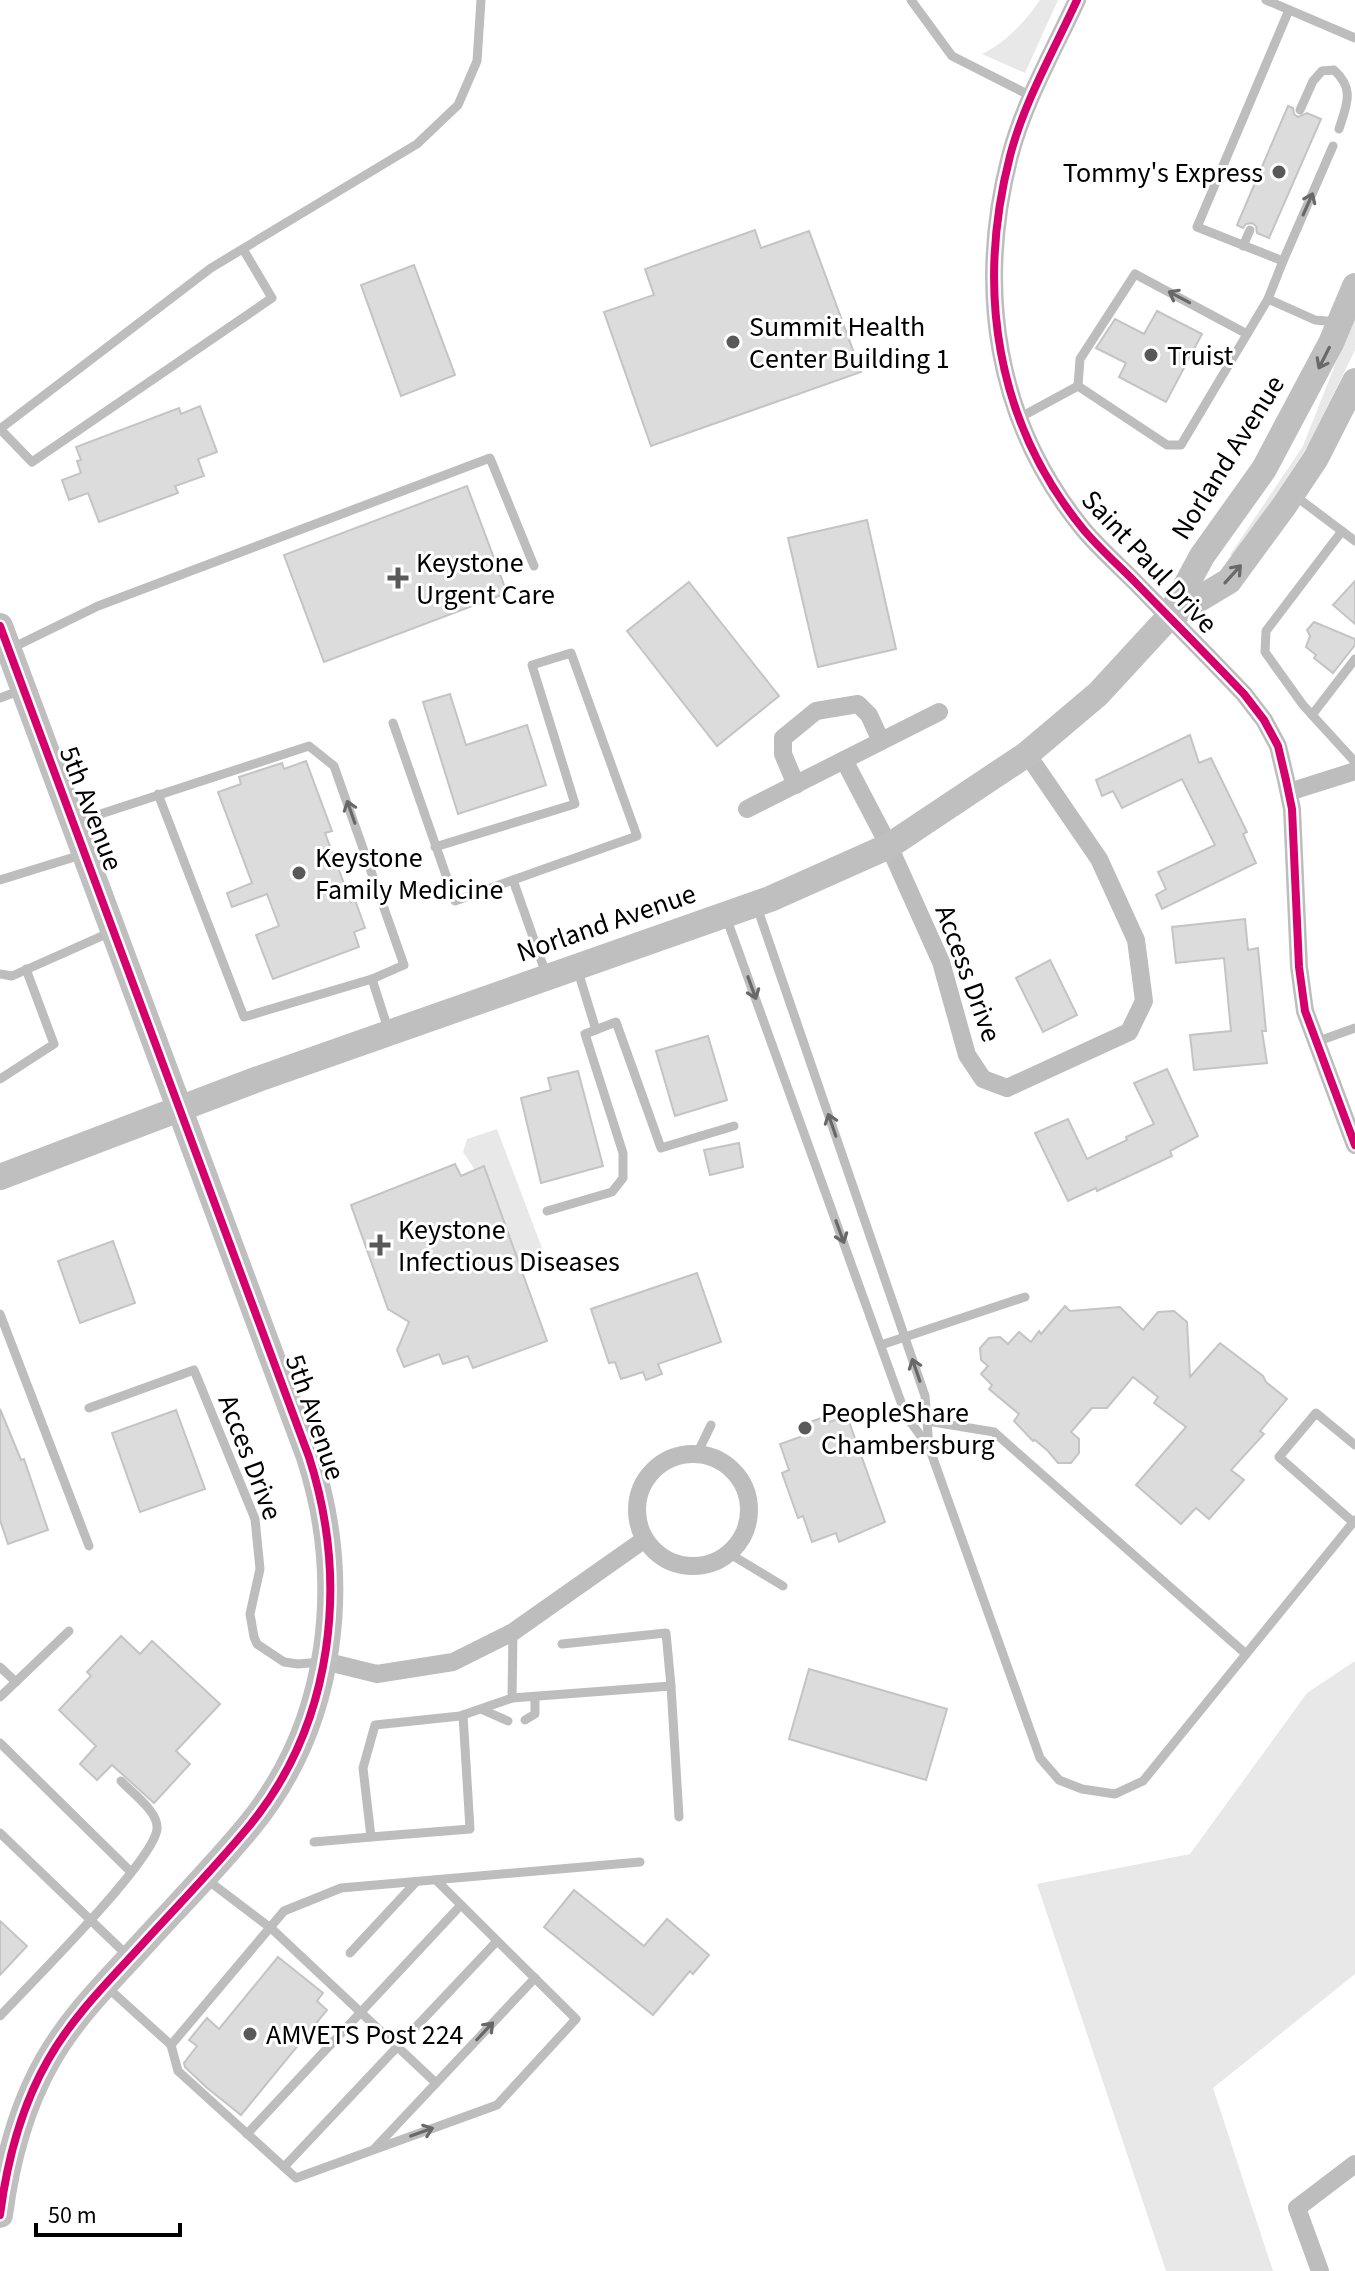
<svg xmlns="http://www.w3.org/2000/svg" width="1355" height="2271" viewBox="0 0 1355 2271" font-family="'Source Sans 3',sans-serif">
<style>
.green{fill:#e8e8e8}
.building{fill:#dcdcdc;stroke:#c4c4c4;stroke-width:2}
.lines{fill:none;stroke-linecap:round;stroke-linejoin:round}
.lane{stroke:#bdbdbd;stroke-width:9}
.street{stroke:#bdbdbd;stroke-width:18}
.secondary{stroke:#bfbfbf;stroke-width:26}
.cycleway-casing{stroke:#fff;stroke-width:13}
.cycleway{stroke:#d6006c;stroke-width:8}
.oneway{stroke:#686868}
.oneway2{stroke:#696969}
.poi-dot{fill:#595959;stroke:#fff;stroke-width:3}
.labels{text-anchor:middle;stroke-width:6;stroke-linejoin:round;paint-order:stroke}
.poi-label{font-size:28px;fill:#000;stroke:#fff;text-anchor:start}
.street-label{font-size:28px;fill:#000;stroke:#fff}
</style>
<rect width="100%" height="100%" fill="#fff"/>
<g class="green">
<path d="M1040,0H1058L1025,73L982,54C1006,42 1025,22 1040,0Z"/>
<polygon points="1355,314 1355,350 1309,444 1236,555 1230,555 1303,446"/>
<polygon points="497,1129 545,1256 519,1265 475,1170 463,1152 467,1139"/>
<polygon points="1355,1661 1355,1974 1213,2088 1273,2271 1166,2271 1037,1884 1190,1854 1307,1693"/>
</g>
<g class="building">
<polygon points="1288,106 1293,108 1294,114 1298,117 1307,113 1321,119 1269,238 1257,233 1256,226 1252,223 1246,224 1243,228 1237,225"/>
<polygon points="755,230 761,248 809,231 861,372 651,446 604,312 654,295 645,269"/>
<polygon points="414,265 455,375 401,396 361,285"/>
<polygon points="1157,311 1202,334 1166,402 1119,377 1126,363 1096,348 1115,319 1144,334"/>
<polygon points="200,406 217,452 198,459 204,476 175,486 178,493 99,522 88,493 69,500 62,480 81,473 77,461 81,460 76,447 179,408 181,414"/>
<polygon points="467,486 507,593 324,662 284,555"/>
<polygon points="867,520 896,649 818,667 788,538"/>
<polygon points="1355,581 1355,624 1333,605"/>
<polygon points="689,582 779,696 717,746 627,631"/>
<polygon points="1314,622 1355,639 1355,645 1333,673 1314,658 1316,655 1306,647 1310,636 1307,630"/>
<polygon points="450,694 466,745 527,725 546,785 458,814 423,702"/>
<polygon points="1190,735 1199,763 1211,758 1247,832 1243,834 1256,863 1162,909 1156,895 1166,889 1158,872 1215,845 1182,779 1122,808 1113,791 1102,796 1096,780"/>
<polygon points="306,761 332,831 325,833 351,902 355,900 365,928 354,932 359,947 273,979 256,935 279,926 267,894 232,907 227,893 252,883 218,792 241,784 239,777 282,763 284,769"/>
<polygon points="1245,919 1248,950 1258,948 1266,1031 1262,1031 1267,1063 1194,1070 1190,1035 1231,1031 1224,958 1176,963 1172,927"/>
<polygon points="1050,960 1077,1015 1043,1032 1016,978"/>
<polygon points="708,1036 727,1100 675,1116 656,1051"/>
<polygon points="1167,1069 1198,1136 1170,1151 1172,1156 1097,1191 1096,1188 1068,1201 1035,1133 1068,1119 1087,1159 1127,1140 1126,1137 1154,1124 1134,1083"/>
<polygon points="578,1071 603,1166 541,1183 521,1098 551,1090 548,1078"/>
<polygon points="739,1143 743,1167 710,1175 704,1150"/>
<polygon points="455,1164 461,1176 484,1166 547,1341 473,1368 468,1356 443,1364 439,1354 404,1367 397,1350 409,1322 388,1309 351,1205"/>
<polygon points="113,1241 135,1303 80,1323 58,1261"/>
<polygon points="697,1273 721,1342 658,1364 662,1374 646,1380 643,1372 621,1379 615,1362 609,1363 591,1309"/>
<polygon points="1065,1306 1070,1311 1120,1307 1143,1330 1158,1312 1174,1311 1187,1322 1190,1377 1220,1343 1263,1376 1266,1382 1287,1399 1260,1431 1264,1434 1231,1470 1244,1480 1209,1519 1196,1508 1181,1524 1136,1485 1186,1427 1154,1403 1158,1397 1133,1377 1107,1408 1092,1408 1071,1432 1079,1439 1079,1453 1071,1463 1058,1463 1048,1451 1035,1440 1033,1441 1014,1421 1019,1414 989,1389 992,1385 981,1374 988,1366 981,1360 980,1348 989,1338 1000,1337 1008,1344 1019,1332 1031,1342 1039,1331 1041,1334"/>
<polygon points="0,1409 21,1460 24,1459 48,1530 8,1544 0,1520"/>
<polygon points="176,1410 205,1489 140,1512 112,1433"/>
<polygon points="847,1416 885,1522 839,1542 836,1533 812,1542 803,1516 798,1518 782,1473 789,1470 780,1444 803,1436 799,1426 821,1418 823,1424"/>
<polygon points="121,1636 140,1654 152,1641 220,1704 176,1751 190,1764 154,1803 112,1765 97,1780 80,1764 96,1746 59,1710 91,1676 87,1672"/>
<polygon points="809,1669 947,1709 926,1780 789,1739"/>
<polygon points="574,1890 644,1946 667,1919 709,1955 693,1974 690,1971 653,2015 544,1927"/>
<polygon points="0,1921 27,1946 0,1975"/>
<polygon points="278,1957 323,1993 317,2001 327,2010 241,2115 206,2087 185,2067 184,2063 197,2046 189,2040 207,2018 219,2029"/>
</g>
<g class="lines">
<g class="lane">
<polyline points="911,0 952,56 1033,97"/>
<polyline points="1266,0 1355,38"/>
<path d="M1300,110L1313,81L1322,71L1334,70C1355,89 1347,104 1339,129"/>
<polyline points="1243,246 1250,230"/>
<polyline points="1283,261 1333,146"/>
<polyline points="1268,299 1283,261 1197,227 1289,10"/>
<polyline points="1078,386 1080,359 1135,274 1247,334"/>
<polyline points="1019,418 1078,386 1167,445 1181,445 1268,299 1315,320 1337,322"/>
<polyline points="0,429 211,268 417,144 458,105 477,61 481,0"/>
<polyline points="0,429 32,462 272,298 243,249"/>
<polyline points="1294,495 1355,541"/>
<polyline points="1342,531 1266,631 1265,652 1303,705 1355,762"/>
<polyline points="12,648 98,606 490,458 534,566"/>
<polyline points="0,698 21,690"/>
<polyline points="1312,715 1355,659"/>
<polyline points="393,723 455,901 513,880"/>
<polyline points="76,822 309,746 334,766 404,965 372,979 244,1017 158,794"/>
<polyline points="435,847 575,804 532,665 571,653 637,836 513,880 546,974"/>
<polyline points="0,880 81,855"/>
<polyline points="757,907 925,1396 929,1447 1040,1758 1059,1780 1082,1789 1115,1794 1143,1781 1355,1520"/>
<polyline points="726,917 906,1416 929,1447"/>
<polyline points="577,968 596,1030"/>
<polyline points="0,974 12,976 111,932"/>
<polyline points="372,979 388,1029"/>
<polyline points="1316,1042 1355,1028"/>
<polyline points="0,1079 54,1044 26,969"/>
<polyline points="547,1211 612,1192 623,1178 623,1153 585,1034 616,1022 661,1148 734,1126"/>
<polyline points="0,1314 89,1546"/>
<polyline points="881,1345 1025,1297"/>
<polyline points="89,1408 194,1370 255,1519 260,1569 250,1614 254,1637 257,1644 284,1662 298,1664 321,1662"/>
<polyline points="927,1421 994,1432 1246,1654"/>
<polyline points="697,1454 711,1425"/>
<polyline points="1353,1522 1279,1457 1316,1413 1355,1445"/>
<polyline points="730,1554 783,1586"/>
<polyline points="0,1667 16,1682"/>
<polyline points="671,1686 679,1817"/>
<polyline points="0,1697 69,1631"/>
<polyline points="512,1698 671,1686 666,1633 562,1644"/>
<polyline points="483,1710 508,1721"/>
<polyline points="525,1720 535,1714 535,1697"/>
<polyline points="0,1743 131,1872"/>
<polyline points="0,1833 128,1956"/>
<polyline points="371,1837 470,1829 463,1715"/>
<polyline points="314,1842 371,1837 363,1768 375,1725 460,1716 512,1698 513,1632"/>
<polyline points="206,1879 272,1929 436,2083"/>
<polyline points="350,1953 416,1882"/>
<polyline points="108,1988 171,2045 284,1911 341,1888 640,1862"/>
<path d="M0,2016C28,1986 154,1861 157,1829C159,1812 132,1793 121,1781"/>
<polyline points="171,2045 178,2071 296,2178 497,2105 576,2019 436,1880"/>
<polyline points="247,2134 461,1905"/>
<polyline points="375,2148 535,1978"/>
<polyline points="284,2167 497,1941"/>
</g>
<g class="street">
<path d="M1077,0C1054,50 1024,102 1010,156C976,288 995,421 1083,529C1098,547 1117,564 1134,581C1170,618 1208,656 1244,694L1264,720L1278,746L1286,780L1292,809L1299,967L1305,1011L1355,1145"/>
<polyline points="844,760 889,846 941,962 967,1055 983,1079 1007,1088 1129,1032 1144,1001 1136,940 1099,859 1027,754"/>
<polyline points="796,785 783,754 783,738 816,711 858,704 869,715 881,741"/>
<polyline points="1289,792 1355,771"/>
<polyline points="747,809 939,712"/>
<circle cx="693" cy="1510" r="56"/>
<polyline points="324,1661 377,1674 453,1662 513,1632 645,1539"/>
<polyline points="1320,2271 1297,2208 1355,2164"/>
</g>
<g class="secondary">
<polyline points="1169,617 1229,581 1284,506 1316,458 1355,381"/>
<path d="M0,626L309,1457C349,1581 334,1722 250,1825C218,1864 182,1901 148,1938C113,1977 74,2014 48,2060C21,2107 7,2161 0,2215"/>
<polyline points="0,1177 258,1079 770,899 889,846 1027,754 1098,694 1169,617 1202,556 1264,469 1331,343 1355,286"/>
</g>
<defs>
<g id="cycleway">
<path d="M1077,0C1054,50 1024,102 1010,156C976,288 995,421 1083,529C1098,547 1117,564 1134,581C1170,618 1208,656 1244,694L1264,720L1278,746L1286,780L1292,809L1299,967L1305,1011L1355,1145"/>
<path d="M0,626L309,1457C349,1581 334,1722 250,1825C218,1864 182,1901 148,1938C113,1977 74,2014 48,2060C21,2107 7,2161 0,2215"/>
</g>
</defs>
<use href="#cycleway" class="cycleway-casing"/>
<use href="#cycleway" class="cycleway"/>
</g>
<defs><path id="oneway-shaft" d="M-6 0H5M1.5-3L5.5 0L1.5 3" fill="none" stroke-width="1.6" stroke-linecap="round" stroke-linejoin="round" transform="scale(2)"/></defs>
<g class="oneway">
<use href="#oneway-shaft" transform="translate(1308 204) rotate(-66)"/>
<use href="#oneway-shaft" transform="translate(1179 297) rotate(-152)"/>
<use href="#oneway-shaft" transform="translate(351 812) rotate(-109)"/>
<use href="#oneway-shaft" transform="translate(752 988) rotate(70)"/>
<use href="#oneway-shaft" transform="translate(832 1125) rotate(-109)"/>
<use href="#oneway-shaft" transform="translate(840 1232) rotate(70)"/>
<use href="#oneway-shaft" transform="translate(916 1370) rotate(-109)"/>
<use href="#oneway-shaft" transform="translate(485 2031) rotate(-47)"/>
<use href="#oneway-shaft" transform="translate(422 2132) rotate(-20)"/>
</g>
<g class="oneway2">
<use href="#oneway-shaft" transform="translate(1324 358) rotate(117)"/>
<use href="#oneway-shaft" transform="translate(1233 574) rotate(-48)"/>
</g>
<g class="poi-dot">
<circle cx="1279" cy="172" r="8"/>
<circle cx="733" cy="342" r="8"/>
<circle cx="1151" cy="355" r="8"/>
<path d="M394 566h8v8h8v8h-8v8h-8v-8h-8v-8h8z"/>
<circle cx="299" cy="873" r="8"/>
<path d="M376 1233h8v8h8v8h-8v8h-8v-8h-8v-8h8z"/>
<circle cx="805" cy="1428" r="8"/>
<circle cx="250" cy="2034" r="8"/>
</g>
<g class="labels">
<g class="poi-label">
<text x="1263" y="182" text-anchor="end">Tommy's Express</text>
<text x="749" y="336">Summit Health<tspan x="749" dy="32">Center Building 1</tspan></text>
<text x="1167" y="365">Truist</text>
<text x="416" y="572">Keystone<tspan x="416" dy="32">Urgent Care</tspan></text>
<text x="315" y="867">Keystone<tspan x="315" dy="32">Family Medicine</tspan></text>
<text x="398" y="1239">Keystone<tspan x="398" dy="32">Infectious Diseases</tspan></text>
<text x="821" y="1422">PeopleShare<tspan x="821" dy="32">Chambersburg</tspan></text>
<text x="266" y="2044">AMVETS Post 224</text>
</g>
<g class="street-label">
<text transform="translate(1227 457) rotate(-58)" y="10">Norland Avenue</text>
<text transform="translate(1150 561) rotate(47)" y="10">Saint Paul Drive</text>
<text transform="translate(92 808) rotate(69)" y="10">5th Avenue</text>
<text transform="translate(606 922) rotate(-19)" y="10">Norland Avenue</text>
<text transform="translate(969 973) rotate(70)" y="10">Access Drive</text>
<text transform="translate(316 1417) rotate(71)" y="10">5th Avenue</text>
<text transform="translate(251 1457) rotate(69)" y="10">Acces Drive</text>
</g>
</g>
<path d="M36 2223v12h144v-12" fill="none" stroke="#000000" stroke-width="4"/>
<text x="48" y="2223" font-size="24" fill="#000000" stroke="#ffffff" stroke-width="6" paint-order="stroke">50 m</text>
</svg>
